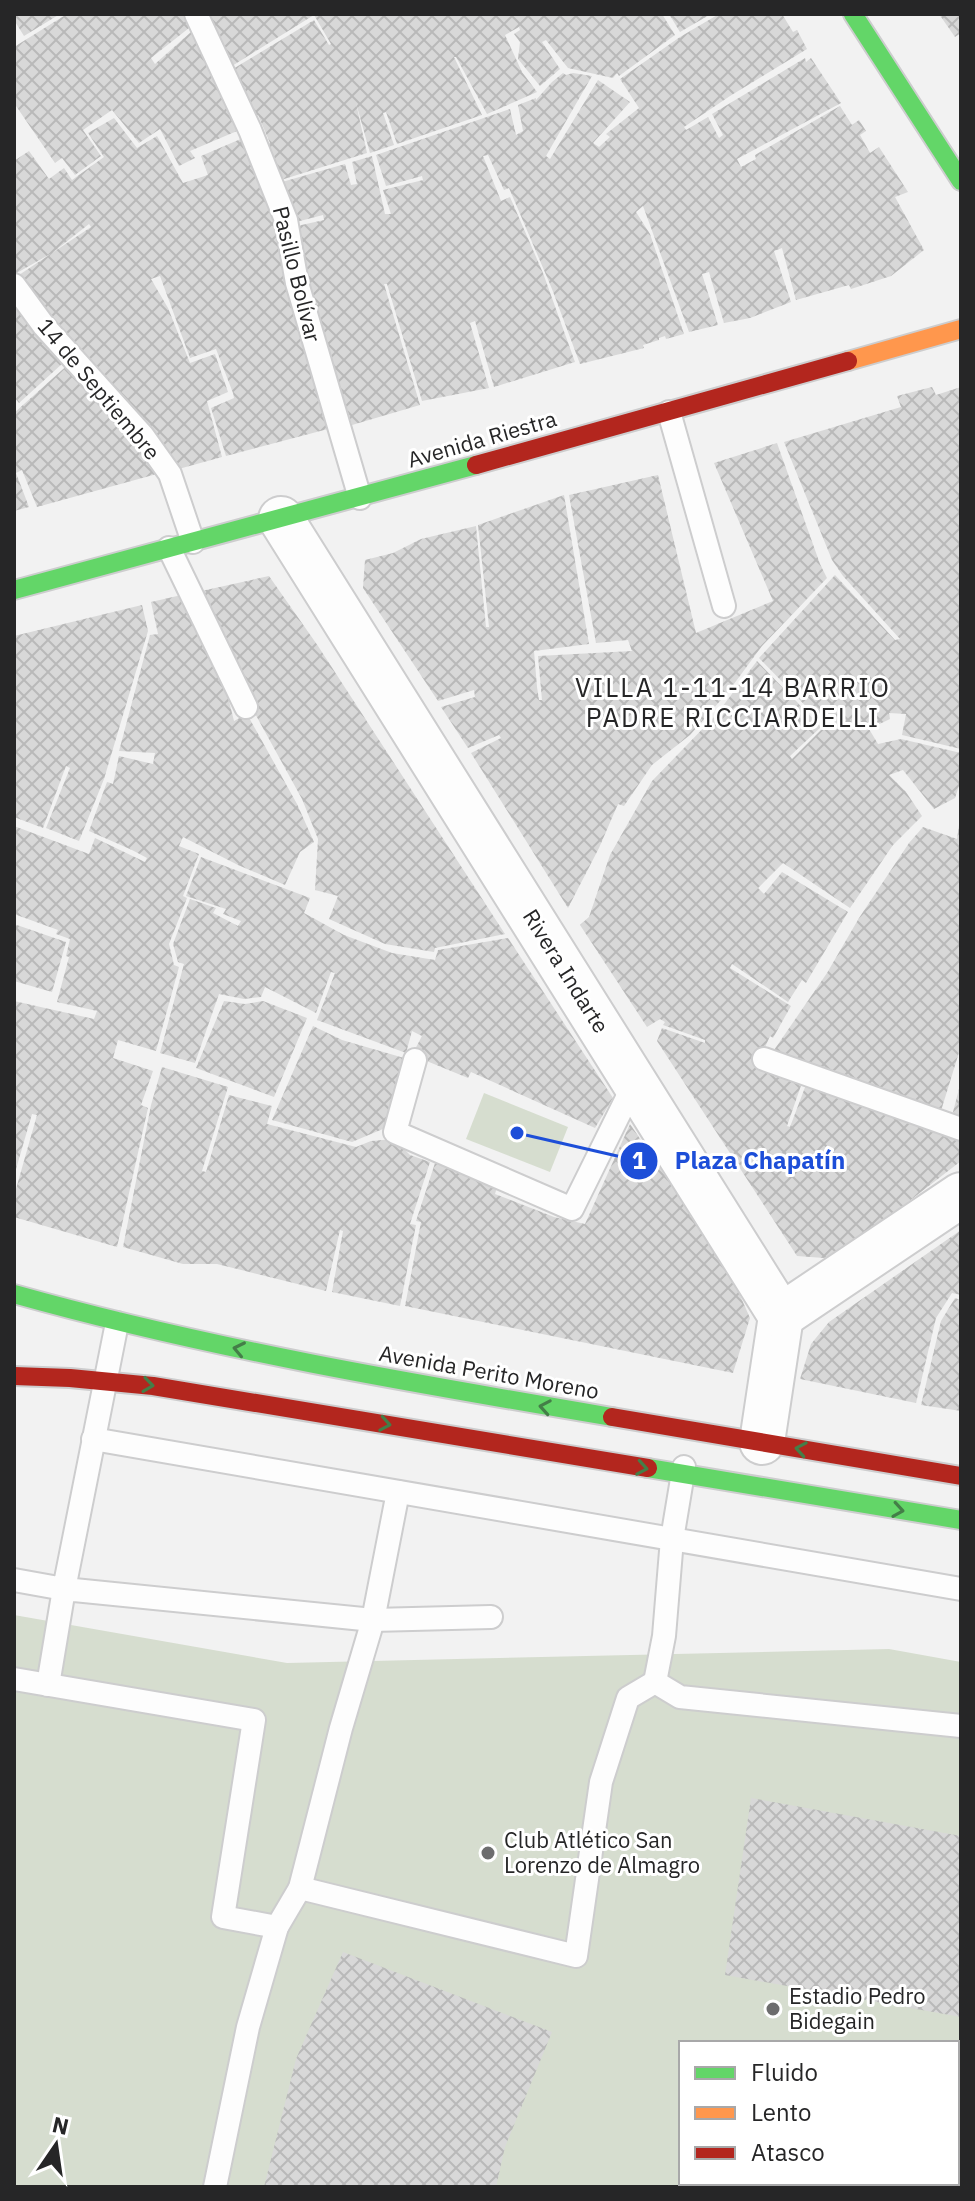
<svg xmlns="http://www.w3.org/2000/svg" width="975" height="2201" viewBox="0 0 975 2201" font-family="'IBM Plex Sans',sans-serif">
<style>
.park{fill:#d6ddcf;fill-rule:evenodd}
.building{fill:url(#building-cross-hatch)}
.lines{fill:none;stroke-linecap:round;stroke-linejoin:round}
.lane-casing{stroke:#cdcdce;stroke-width:26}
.street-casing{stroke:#cdcdce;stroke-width:48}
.fast-casing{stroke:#cdcdce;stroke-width:22}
.slow-casing{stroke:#cdcdce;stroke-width:22}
.jam-casing{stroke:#cdcdce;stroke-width:22}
.lane{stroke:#fdfdfd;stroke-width:22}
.street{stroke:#fdfdfd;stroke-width:44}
.fast{stroke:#63d668;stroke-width:18}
.slow{stroke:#ff974d;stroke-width:18}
.jam{stroke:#b3261e;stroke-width:18}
.oneway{stroke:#447e48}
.poi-dot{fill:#6d6d6e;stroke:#fff;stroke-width:3}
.labels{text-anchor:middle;stroke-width:6;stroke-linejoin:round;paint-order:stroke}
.street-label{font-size:22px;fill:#262627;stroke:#fff}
.poi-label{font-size:22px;fill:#262627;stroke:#fff;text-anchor:start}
.quarter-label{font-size:26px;letter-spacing:2px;fill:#262627;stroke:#fff}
.leader{fill:none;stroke:#1d4ed8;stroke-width:3}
.callout-dot{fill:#1d4ed8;stroke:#fff;stroke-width:3}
.mark-label{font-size:24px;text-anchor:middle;font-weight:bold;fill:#fff}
.callout-label{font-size:24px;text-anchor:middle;font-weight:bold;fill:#1d4ed8;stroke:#fff;stroke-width:6;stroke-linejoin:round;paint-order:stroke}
</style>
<defs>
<pattern id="building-cross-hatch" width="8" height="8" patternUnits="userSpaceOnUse" patternTransform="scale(2)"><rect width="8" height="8" fill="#d8d8d8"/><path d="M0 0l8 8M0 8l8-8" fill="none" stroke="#b9b9b9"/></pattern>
</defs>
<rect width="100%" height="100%" fill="#f2f2f2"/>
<g class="park">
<polygon points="484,1093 568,1127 550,1172 466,1139"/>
<path d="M14,1615L287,1663L889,1649L961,1662V2187H14ZM681,2043H957V2183H681Z"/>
</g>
<g class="building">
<polygon points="14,14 60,14 24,36 14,20"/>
<polygon points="67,14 182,14 189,28 151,58 155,64 191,32 237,131 190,151 195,158 179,166 160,129 139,143 112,110 83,130 101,156 75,175 62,158 55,163 14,103 14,47"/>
<polygon points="209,14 662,14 675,35 619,76 617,73 613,78 568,68 546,40 542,42 560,69 540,86 518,59 520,42 514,34 520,30 519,27 505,35 522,72 537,92 487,114 456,57 454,57 482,115 397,144 386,112 383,113 394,145 370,153 356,103 367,153 281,180 265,145 270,143 258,115 255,116 233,69 314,20 329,45 331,44 314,15 232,66"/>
<polygon points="669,14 711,14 680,32"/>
<polygon points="719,14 782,14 793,32 797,30 807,49 730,96 684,127 686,130 708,117 719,138 723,135 712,114 805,58 806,62 811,58 841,103 737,159 741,167 756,159 755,155 840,106 852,125 859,120 866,131 860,135 870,153 879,147 908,192 895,197 924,250 891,276 851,289 849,285 796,300 782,248 774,251 791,302 750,318 724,323 709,272 702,274 718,325 689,332 643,206 636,212 650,234 684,334 666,339 665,336 659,338 659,340 643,345 644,348 580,364 552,289 509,188 504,190 488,155 483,156 501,201 510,197 543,273 575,362 494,387 475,321 470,323 489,388 422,401 387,284 384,284 420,405 352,425 331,358 314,319 297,226 324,220 323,215 296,222 282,182 345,164 351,185 357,184 352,162 372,156 385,214 391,214 383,190 423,180 422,176 386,186 376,155 510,109 516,135 523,131 518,105 536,98 536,100 552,82 563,73 566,75 573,73 592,76 546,156 550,159 598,80 630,102 593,143 599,147 610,137 606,134 639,108 620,79 680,37"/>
<polygon points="939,14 961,14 961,33 955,37"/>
<polygon points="114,118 137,148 157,136 183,183 208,175 201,156 243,138 285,246 291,307 328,429 226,456 211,408 234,398 233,393 216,349 190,358 160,276 151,279 168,308 190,363 215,354 228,392 207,401 222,457 175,470 16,277 91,227 89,224 52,253 15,274 14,161 29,151 49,179 64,168 72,180 104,157 88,133"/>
<polygon points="14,298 43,336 40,338 63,363 19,403 14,397"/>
<polygon points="71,362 164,472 37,507 22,470 16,473 29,507 14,511 14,413"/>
<polygon points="932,387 936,395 961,387 961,749 902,735 906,714 889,713 890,719 869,729 878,744 901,739 961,753 961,780 955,798 934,809 903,770 889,775 906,792 922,816 893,845 850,908 783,863 758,888 764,894 782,872 848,912 806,983 802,980 788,1002 732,964 730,968 791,1006 773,1038 770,1036 759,1061 804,1077 787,1126 790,1127 807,1082 961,1139 961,1161 850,1247 824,1258 797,1256 657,1041 662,1028 705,1043 705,1040 663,1025 665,1022 660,1019 647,1027 580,925 589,917 610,855 652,781 716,715 757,661 821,727 790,756 792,759 825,726 759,658 835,575 895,640 900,639 843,576 832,560 784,442 901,407 897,396"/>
<polygon points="777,443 820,564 827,578 762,646 728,692 690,735 652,765 624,806 618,804 599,848 568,908 471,753 501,738 499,735 468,748 441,707 475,697 474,690 438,701 363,588 365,560 393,553 421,539 476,526 486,627 489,627 478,525 564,495 589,644 534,651 537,687 539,700 542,700 538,656 632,651 628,640 596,643 569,495 658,475 696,633 773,601 714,463"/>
<polygon points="269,576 318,646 505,934 435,948 434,952 385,944 329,919 338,896 315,890 318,839 302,799 236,679 197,592"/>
<polygon points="186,594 228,697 234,721 247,714 297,804 314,842 300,852 285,885 238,865 183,837 179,846 199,854 183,896 187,898 169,944 174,965 179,967 156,1051 118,1040 113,1058 153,1071 141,1105 148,1108 117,1247 14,1217 14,1196 37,1115 32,1114 14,1176 14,1001 94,1019 97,1011 57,1002 69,957 66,956 70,939 56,934 58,930 14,914 14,826 89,854 95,838 145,862 147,858 132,850 89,831 107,782 113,784 119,756 153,764 155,753 119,751 150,635 158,634 151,602"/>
<polygon points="142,605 148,631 104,779 79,841 46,828 70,768 66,766 43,828 14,817 14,636"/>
<polygon points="959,825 961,1046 940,1114 772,1053 827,973 859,918 909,843 923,827 957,839"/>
<polygon points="201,857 310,898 304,913 344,935 392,953 435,960 438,950 508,938 613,1098 595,1128 471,1072 468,1078 412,1055 422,1036 412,1031 406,1053 317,1020 335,973 331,972 316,1013 265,987 261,997 244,999 219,994 195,1063 160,1053 184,964 178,962 173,944 190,899 216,908 213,913 238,926 241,921 223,914 226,909 186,896"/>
<polygon points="14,924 66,942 52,992 14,981"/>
<polygon points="224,1001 245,1004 263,1001 307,1018 274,1097 196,1068"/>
<polygon points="313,1026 342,1040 411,1060 390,1126 352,1142 272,1120"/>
<polygon points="162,1067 228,1087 202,1171 206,1172 229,1095 272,1106 267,1124 356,1147 371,1141 394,1139 410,1155 430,1162 410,1224 416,1225 400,1306 332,1292 343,1231 340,1230 326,1291 217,1264 183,1264 123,1247 151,1105"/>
<polygon points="960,1085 961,1085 961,1119 953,1112"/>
<polygon points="630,1124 728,1268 750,1318 733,1373 405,1306 421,1222 416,1221 435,1163 497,1187 495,1194 554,1217 585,1224"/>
<polygon points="961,1230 961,1295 952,1293 936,1318 916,1403 800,1379 811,1344 829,1322"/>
<polygon points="955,1298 961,1300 961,1411 921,1405 941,1321"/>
<polygon points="751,1798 961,1836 961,2017 725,1975"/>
<polygon points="343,1952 552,2032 505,2147 496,2187 264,2187 296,2059"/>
</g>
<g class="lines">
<defs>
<g id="lane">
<polyline points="196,14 250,130 286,220 297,283 360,498"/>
<polyline points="14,285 44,326 143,436 170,474 193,542"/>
<polyline points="669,412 724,606"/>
<polyline points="169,548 246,707"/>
<polyline points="764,1059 961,1129"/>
<polyline points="415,1060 395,1132 572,1209 635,1082"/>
<polyline points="93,1439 961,1589"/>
<polyline points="14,1580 64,1589 117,1323"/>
<polyline points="14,1679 254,1720 223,1917 277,1927"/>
<polyline points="655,1682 664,1636 672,1539 684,1467"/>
<polyline points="48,1685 64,1589 373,1620 491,1617"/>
<polyline points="300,1888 576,1956 601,1782 628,1698 655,1682 680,1697 961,1726"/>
<polyline points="215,2187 248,2027 277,1927 300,1888 341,1728 373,1620 398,1492"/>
</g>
<g id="street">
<polyline points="281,519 781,1316 762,1442"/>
<polyline points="781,1316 961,1195"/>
</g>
<g id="fast">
<polyline points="853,14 961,181"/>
<polyline points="14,590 476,465"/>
<path d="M14,1294C210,1349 411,1383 612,1417"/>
<polyline points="648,1468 961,1520"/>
</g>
<polyline id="slow" points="848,361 961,329"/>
<g id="jam">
<polyline points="476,465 848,361"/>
<polyline points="14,1376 70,1378 153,1386 648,1468"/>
<polyline points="612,1417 961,1476"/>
</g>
</defs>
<use href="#lane" class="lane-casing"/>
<use href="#street" class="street-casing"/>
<use href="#fast" class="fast-casing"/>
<use href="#slow" class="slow-casing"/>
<use href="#jam" class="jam-casing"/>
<use href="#lane" class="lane"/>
<use href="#street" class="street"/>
<use href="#fast" class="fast"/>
<use href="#slow" class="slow"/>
<use href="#jam" class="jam"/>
</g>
<defs><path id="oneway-chevron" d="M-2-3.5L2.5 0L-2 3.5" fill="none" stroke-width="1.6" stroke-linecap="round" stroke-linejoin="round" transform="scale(2)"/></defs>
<g class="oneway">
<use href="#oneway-chevron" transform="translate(239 1349) rotate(-168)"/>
<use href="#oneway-chevron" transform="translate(148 1385) rotate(8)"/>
<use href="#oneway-chevron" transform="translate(545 1407) rotate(-170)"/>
<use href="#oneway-chevron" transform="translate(385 1424) rotate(10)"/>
<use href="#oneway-chevron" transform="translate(801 1449) rotate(-170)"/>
<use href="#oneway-chevron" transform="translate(642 1468) rotate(10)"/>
<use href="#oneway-chevron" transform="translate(898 1510) rotate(9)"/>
</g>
<g class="poi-dot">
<circle cx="488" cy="1853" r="8"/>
<circle cx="773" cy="2009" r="8"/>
</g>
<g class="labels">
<g class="street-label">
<text transform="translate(297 274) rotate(76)" y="8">Pasillo Bolívar</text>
<text transform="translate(99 389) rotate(50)" y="8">14 de Septiembre</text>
<text transform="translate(482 439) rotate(-16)" y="8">Avenida Riestra</text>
<text transform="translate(566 971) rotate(58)" y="8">Rivera Indarte</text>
<text transform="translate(489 1372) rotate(10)" y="8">Avenida Perito Moreno</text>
</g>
<g class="poi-label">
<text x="504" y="1848">Club Atlético San<tspan x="504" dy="25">Lorenzo de Almagro</tspan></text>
<text x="789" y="2004">Estadio Pedro<tspan x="789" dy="25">Bidegain</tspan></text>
</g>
<g class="quarter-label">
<text x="733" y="697">VILLA 1-11-14 BARRIO<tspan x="733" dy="30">PADRE RICCIARDELLI</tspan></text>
</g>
</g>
<path class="leader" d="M517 1133L639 1161"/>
<g class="callout-dot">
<circle cx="517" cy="1133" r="8"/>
<circle cx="639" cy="1161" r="20"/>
</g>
<g class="mark-label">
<text x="639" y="1169">1</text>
</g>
<g class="callout-label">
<text x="760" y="1169">Plaza Chapatín</text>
</g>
<rect width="975" height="2201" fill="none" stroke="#262627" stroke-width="32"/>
<rect x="679" y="2041" width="280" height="144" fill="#ffffff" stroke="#a8a8a9" stroke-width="2"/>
<rect x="695" y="2067" width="40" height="12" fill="#63d668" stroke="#a8a8a9" stroke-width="2"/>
<text x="751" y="2081" font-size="24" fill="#262627">Fluido</text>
<rect x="695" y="2107" width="40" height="12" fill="#ff974d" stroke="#a8a8a9" stroke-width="2"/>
<text x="751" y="2121" font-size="24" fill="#262627">Lento</text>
<rect x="695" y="2147" width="40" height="12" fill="#b3261e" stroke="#a8a8a9" stroke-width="2"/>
<text x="751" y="2161" font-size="24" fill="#262627">Atasco</text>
<g transform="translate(56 2145) rotate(13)" stroke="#ffffff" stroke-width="6" paint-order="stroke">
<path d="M0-6L14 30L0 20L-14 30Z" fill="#262627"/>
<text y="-12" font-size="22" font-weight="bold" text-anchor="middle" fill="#262627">N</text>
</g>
</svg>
